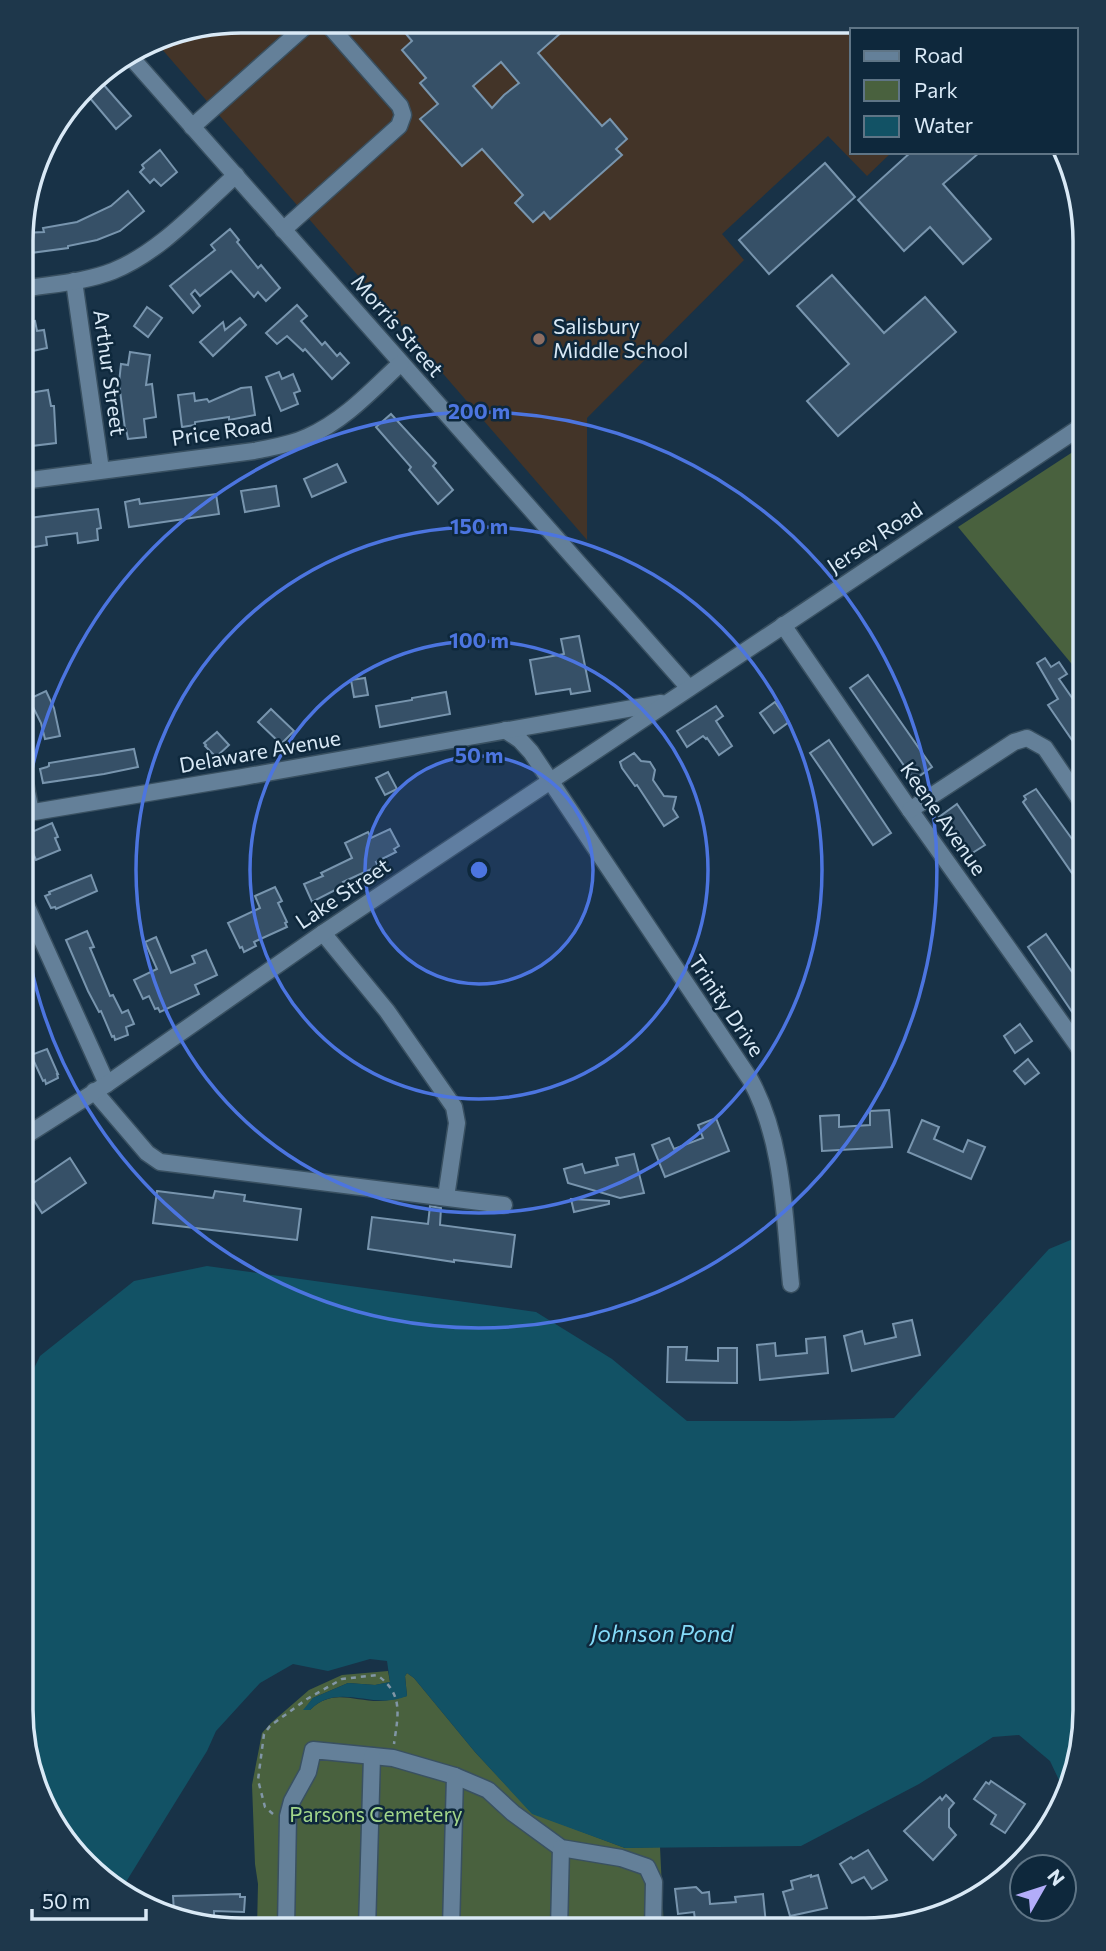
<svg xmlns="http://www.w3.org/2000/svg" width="1106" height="1951" viewBox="0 0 1106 1951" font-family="Commissioner,sans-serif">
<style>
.education{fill:#433428}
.green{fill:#49613e}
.water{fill:#125265}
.building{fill:#365067;stroke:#7895ae;stroke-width:2;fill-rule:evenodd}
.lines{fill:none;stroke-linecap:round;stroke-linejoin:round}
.minor-casing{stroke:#395061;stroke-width:19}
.path{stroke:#8196a6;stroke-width:2.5;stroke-dasharray:5 5;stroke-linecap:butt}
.minor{stroke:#648099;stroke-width:16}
.ring{fill:none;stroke:#4c75e0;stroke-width:3.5}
.education-dot{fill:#8d6e63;stroke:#0e283c;stroke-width:2.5}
.labels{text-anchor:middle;stroke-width:5;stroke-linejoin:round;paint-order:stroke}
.street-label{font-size:21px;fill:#d9e9f6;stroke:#0e283c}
.poi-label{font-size:21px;fill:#d9e9f6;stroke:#0e283c;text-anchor:start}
.park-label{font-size:21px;fill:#a1d58a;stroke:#0e283c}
.water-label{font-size:23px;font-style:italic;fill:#84daf8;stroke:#0e283c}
.rim{fill:none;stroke:#d9e9f6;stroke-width:3.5}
.centre{fill:#4c75e0;stroke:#0e283c;stroke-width:3.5}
.ring-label{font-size:21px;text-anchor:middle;font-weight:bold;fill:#4c75e0;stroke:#0e283c;stroke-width:5;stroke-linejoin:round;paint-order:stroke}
</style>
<rect width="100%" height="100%" fill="#183247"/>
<polygon class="education" points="241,21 907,25 917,30 852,30 852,152 892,152 867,176 828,136 722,234 744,260 587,418 587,540 154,40 157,38"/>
<g class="green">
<polygon points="1085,444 1085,680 958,527"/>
<path d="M388,1671L390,1682L375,1685L348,1683L313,1698L304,1710H310C332,1688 352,1701 379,1701C388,1701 398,1698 407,1696L405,1676L407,1673L414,1678L475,1752L532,1813L625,1848L660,1847L664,1929L257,1928L258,1884L255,1864L252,1785L262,1733L271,1723L309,1690L342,1675Z"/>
</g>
<path class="water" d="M1085,1234L1084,1725L1067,1797L1050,1761L1019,1735L993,1737L919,1784L801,1846L625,1848L532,1814L475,1752L414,1678L407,1673L405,1676L407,1696C373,1711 338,1681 310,1710H303L313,1698L348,1683L375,1685L390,1682L387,1661L370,1659L328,1671L293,1664L260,1683L216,1731L207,1751L121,1890L107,1884L58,1832L33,1781L21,1710V1395L40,1356L134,1281L207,1266L536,1312L612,1359L687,1421H789L894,1418L1049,1249Z"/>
<g class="building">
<path d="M396,22L572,23L538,53L602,126L610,119L627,139L616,149L622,155L550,219L544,212L533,222L515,203L523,195L482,149L462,166L420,119L438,104L420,83L426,78L402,50L412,41ZM501,62L519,83L504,95L492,108L473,86Z"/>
<polygon points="96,76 131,116 116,129 84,91"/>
<polygon points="160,150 177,172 161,186 154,179 150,183 140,172 144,168 142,165"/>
<polygon points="911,152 980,152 943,184 991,239 963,264 930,227 904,251 858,200"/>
<polygon points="825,163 855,197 769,274 739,240"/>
<polygon points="128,191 144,211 120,231 97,240 68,246 68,248 23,254 23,233 44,232 43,228 77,222 111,206"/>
<polygon points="230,229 239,240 237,242 258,268 261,265 280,288 266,301 258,292 254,297 231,271 200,296 195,290 191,294 200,306 193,313 170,286 215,250 211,245"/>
<polygon points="832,275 884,333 925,297 956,332 838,436 807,401 849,364 797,306"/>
<polygon points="297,305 307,316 301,321 322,345 325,342 337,356 340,353 349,363 332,379 305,349 303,351 287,336 277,344 266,333"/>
<polygon points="147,307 162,318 148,337 134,326"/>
<polygon points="240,318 246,325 213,356 200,342 223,322 225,330"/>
<polygon points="35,321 37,331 44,330 47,348 23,353 23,323"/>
<polygon points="130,352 150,355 146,385 152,384 156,417 144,419 146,437 128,439 126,429 125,429 119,383 121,364 128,365"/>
<polygon points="279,372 282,379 293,374 300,391 294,393 298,404 281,411 266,377"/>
<polygon points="251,387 255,415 229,420 229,417 195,422 195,425 182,427 178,395 194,393 195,401 207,399 209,402 241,388"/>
<polygon points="48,390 51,406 54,406 56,443 23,447 23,420 32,419 29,393"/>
<polygon points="391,414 436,463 433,466 453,490 438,504 409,470 411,467 376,427"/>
<polygon points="337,464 346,482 312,497 304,479"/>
<polygon points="276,486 279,506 245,512 241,491"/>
<polygon points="216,494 219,514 129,527 125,502 139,499 140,504"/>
<polygon points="98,509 101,528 97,529 98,540 78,543 77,533 46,537 47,545 22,549 22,519"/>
<polygon points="579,636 590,691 571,694 570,689 536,694 530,660 564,654 561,639"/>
<polygon points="1045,658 1051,667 1059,662 1067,674 1059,679 1077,705 1073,708 1085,725 1085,759 1048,705 1058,699 1037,663"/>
<polygon points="868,675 932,767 914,780 850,688"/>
<polygon points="365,678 368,695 354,697 351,680"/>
<polygon points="46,691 54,708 60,736 45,739 41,723 29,699"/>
<polygon points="446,692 450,714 380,727 376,706 412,700 412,698"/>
<polygon points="775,702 789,722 774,733 760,713"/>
<polygon points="716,706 723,716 716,721 732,746 719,755 707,738 706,739 703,736 687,747 677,731"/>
<polygon points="271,709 294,731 281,744 258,722"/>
<polygon points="217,732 229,745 216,757 205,746 206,745 204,743"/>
<polygon points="829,740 891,833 873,845 810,753"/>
<polygon points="134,749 138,767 104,774 43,783 40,769 47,767 49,766 49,763"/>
<polygon points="634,753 641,761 650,762 655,770 653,780 664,796 676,797 673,809 678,817 664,826 637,785 635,786 622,768 620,762"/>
<polygon points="388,772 397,789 385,795 376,778"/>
<polygon points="1036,789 1085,857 1085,892 1023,802 1026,799 1024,796"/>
<polygon points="957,804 985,845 966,857 939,817"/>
<polygon points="52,823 58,837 55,838 60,850 36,860 25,835"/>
<polygon points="390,829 399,846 394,849 396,852 376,862 378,866 343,882 345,885 312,902 304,884 323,876 321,873 352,858 345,843 368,832 371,838"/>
<polygon points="91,875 97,891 56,909 55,907 51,908 45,896 50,894 49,892"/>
<polygon points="275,887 282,901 278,903 287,922 285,923 287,927 256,941 254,942 256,946 244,952 242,947 240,948 228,923 260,908 255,896"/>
<polygon points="87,931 94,947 90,948 110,996 113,995 122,1013 128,1010 134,1024 126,1027 128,1035 115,1040 114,1036 112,1037 101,1011 99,1012 88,991 66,940"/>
<polygon points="1046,934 1079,982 1085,978 1085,1031 1028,947"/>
<polygon points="156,937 171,973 195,963 192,956 206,950 217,975 195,985 199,994 160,1012 158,1008 155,1009 149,996 143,999 134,980 157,969 145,942"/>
<polygon points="1020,1024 1032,1041 1015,1053 1004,1036"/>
<polygon points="47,1049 58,1074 57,1074 58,1078 46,1084 45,1080 43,1081 31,1055"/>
<polygon points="1028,1059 1039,1073 1025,1084 1014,1071"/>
<polygon points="889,1110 892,1147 822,1151 820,1116 839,1115 839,1127 870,1125 870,1111"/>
<polygon points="716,1118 729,1151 665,1177 652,1145 669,1138 674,1149 703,1138 698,1125"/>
<polygon points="922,1120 939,1127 934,1139 963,1152 968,1140 985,1147 971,1179 908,1152"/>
<polygon points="634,1154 644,1193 620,1198 568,1183 564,1169 582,1164 585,1173 618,1165 616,1158"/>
<polygon points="70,1158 86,1183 42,1213 26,1188"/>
<polygon points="157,1191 213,1198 215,1191 245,1195 244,1201 301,1209 297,1240 153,1223"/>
<polygon points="571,1199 609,1201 609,1204 574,1212"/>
<polygon points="430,1206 441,1208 440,1225 515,1235 511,1267 454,1260 454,1262 368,1249 372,1217 428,1224"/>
<polygon points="912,1320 920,1355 852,1371 844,1336 862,1331 865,1344 896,1337 893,1324"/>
<polygon points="825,1337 828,1373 760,1380 757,1345 775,1343 776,1356 807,1353 806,1339"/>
<polygon points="668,1347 687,1347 686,1360 718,1361 718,1348 737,1348 737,1383 667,1382"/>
<polygon points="991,1781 1025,1804 1005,1833 991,1824 996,1815 974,1799 986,1782 989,1784"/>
<polygon points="946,1795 954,1803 949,1809 949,1827 956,1835 933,1860 904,1831 940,1797 942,1800"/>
<polygon points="868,1850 887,1880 872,1889 864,1877 852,1883 840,1864 851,1857 853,1859"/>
<polygon points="811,1875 811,1877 818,1875 827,1908 790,1916 783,1892 793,1889 791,1881"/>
<polygon points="696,1887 702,1893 709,1892 710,1904 736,1902 735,1897 763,1894 766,1924 754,1925 755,1930 739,1930 739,1925 730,1926 729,1923 696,1927 694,1912 678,1914 675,1889"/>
<polygon points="240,1894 240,1897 245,1897 244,1912 214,1911 214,1923 200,1923 174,1912 173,1896"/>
</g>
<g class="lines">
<defs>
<g id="minor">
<polyline points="129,55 689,688"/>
<polyline points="192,127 310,22 313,21"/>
<polyline points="283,230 399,126 403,115 400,106 327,23 323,22"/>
<polyline points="74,281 101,470"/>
<path d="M23,289C52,284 85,282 113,271C160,252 198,209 236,175"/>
<path d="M23,481L254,451C272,447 290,445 307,437C344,421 372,390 401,363"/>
<polyline points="783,625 910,810 1085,1056"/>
<path d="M505,730L520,740L531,752L750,1079C784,1141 784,1215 791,1284"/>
<polyline points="22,767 31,812"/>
<polyline points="910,810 1014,742 1027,738 1045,748 1085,807"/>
<polyline points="22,814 243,777 661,703"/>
<polyline points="22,896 107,1084"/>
<polyline points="323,933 387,1011 454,1107 457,1123 446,1197"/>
<polyline points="94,1091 147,1153 160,1162 504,1205"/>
<polyline points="22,1138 107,1084 323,933 1085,424"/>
<polyline points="286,1928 288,1816 292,1801 308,1772 313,1750 393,1758 455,1776 488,1790 513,1813 561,1848 621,1858 647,1867 654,1882 653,1929"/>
<polyline points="367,1929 372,1756"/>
<polyline points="451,1929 455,1776"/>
<polyline points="559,1929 561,1848"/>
</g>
</defs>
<use href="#minor" class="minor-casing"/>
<path class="path" d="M273,1814L265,1807L258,1780L264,1734L270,1726L307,1699L342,1679L377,1675C404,1694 398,1715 394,1744"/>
<use href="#minor" class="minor"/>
</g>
<circle cx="479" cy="870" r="114" fill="#4c75e0" fill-opacity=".12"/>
<g class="ring">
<circle cx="479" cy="870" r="114"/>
<circle cx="479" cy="870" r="229"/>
<circle cx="479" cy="870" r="343"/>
<path d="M22 838A458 458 0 1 1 22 902"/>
</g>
<circle class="education-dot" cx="539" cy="339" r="7"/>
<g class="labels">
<g class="street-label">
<text transform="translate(397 326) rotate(49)" y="7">Morris Street</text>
<text transform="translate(109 373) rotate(82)" y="7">Arthur Street</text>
<text transform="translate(222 432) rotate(-8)" y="7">Price Road</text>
<text transform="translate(875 538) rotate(-34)" y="7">Jersey Road</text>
<text transform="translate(260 752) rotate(-10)" y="7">Delaware Avenue</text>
<text transform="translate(943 819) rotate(55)" y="7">Keene Avenue</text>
<text transform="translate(343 894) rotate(-34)" y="7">Lake Street</text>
<text transform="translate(726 1006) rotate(56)" y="7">Trinity Drive</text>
</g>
<g class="poi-label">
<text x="553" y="334">Salisbury<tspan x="553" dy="24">Middle School</tspan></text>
</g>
<g class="park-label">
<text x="376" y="1822">Parsons Cemetery</text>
</g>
<g class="water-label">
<text x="662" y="1642">Johnson Pond</text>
</g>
</g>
<path d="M0 0H1106V1951H0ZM241 33H865A208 208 0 0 1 1073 241V1710A208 208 0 0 1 865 1918H241A208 208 0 0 1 33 1710V241A208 208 0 0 1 241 33Z" fill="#1e374b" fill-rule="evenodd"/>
<path class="rim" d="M241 33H865A208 208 0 0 1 1073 241V1710A208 208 0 0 1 865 1918H241A208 208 0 0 1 33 1710V241A208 208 0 0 1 241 33Z"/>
<circle cx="479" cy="870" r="10" class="centre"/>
<g class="ring-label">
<text x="479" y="419">200 m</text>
<text x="479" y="534">150 m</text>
<text x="479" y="648">100 m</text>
<text x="479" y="763">50 m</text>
</g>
<rect x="850" y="28" width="228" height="126" fill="#0e283c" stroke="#5f7586" stroke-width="2"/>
<rect x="864" y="51" width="35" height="10" fill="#648099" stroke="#5f7586" stroke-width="2"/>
<text x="914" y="63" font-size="21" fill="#d9e9f6">Road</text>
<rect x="864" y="80" width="35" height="21" fill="#49613e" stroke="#5f7586" stroke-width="2"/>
<text x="914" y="98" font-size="21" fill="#d9e9f6">Park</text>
<rect x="864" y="116" width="35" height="21" fill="#125265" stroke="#5f7586" stroke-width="2"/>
<text x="914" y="133" font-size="21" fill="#d9e9f6">Water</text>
<g transform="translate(1043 1888) rotate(51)"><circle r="33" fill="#0e283c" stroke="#5f7586" stroke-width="2"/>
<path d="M0-5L12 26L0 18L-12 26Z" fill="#b3adf9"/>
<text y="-10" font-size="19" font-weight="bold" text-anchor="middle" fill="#d9e9f6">N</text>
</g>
<path d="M32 1909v10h114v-10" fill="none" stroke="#d9e9f6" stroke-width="3.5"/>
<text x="42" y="1909" font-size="21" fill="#d9e9f6" stroke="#0e283c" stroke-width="5" paint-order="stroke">50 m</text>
</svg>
